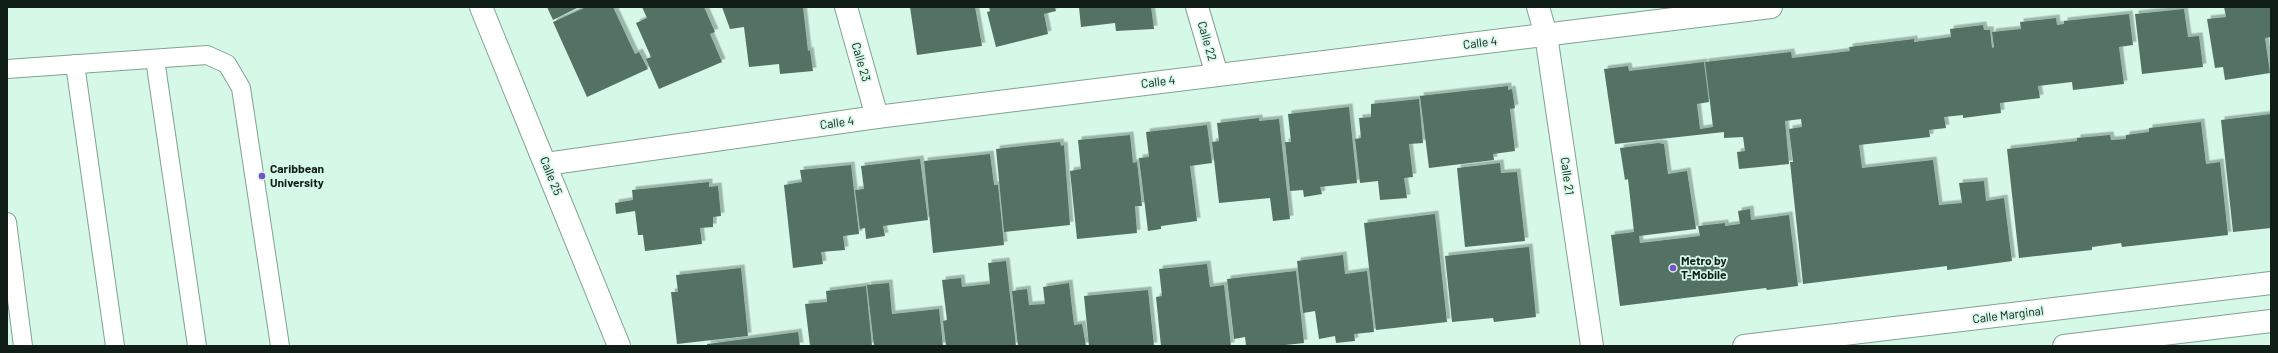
<svg xmlns="http://www.w3.org/2000/svg" width="2278" height="353" viewBox="0 0 2278 353" font-family="Barlow,sans-serif">
<style>
.building{fill:#527263;filter:url(#shadow)}
.lines{fill:none;stroke-linecap:round;stroke-linejoin:round}
.service-casing{stroke:#81a292;stroke-width:20}
.minor-casing{stroke:#81a292;stroke-width:24}
.primary-casing{stroke:#81a292;stroke-width:24}
.service{stroke:#fff;stroke-width:18}
.minor{stroke:#fff;stroke-width:22}
.primary{stroke:#fff;stroke-width:22}
.poi-dot{fill:#7850c9;stroke:#d5f8e7;stroke-width:1.5}
.labels{text-anchor:middle;stroke-width:3.5;stroke-linejoin:round;paint-order:stroke}
.street-label{font-size:12px;fill:#111e18;stroke:#d5f8e7}
.poi-label{font-size:12px;font-weight:bold;fill:#111e18;stroke:#d5f8e7;text-anchor:start}
</style>
<defs>
<filter id="shadow"><feDropShadow dx="3.5" dy="-3.5" stdDeviation="0" flood-color="#0004"/></filter>
</defs>
<rect width="100%" height="100%" fill="#d5f8e7"/>
<g class="building">
<polygon points="547,7 579,7 553,20"/>
<polygon points="586,7 613,7 635,54 639,52 648,69 587,97 553,22"/>
<polygon points="642,7 704,7 715,32 710,34 722,62 659,89 646,59 651,57 636,23 647,18"/>
<polygon points="722,7 803,7 808,51 810,50 813,71 780,74 779,64 749,67 744,27 730,29"/>
<polygon points="910,7 975,7 982,46 917,55"/>
<polygon points="989,7 1055,7 1056,11 1044,14 1048,34 996,47 987,12 990,11"/>
<polygon points="1079,7 1151,7 1154,29 1116,31 1115,23 1081,27"/>
<polygon points="2224,7 2271,7 2271,37 2265,38 2270,73 2225,80 2223,67 2215,68 2207,19 2226,17"/>
<polygon points="2184,9 2188,37 2199,36 2203,67 2142,74 2135,14"/>
<polygon points="2129,14 2133,45 2119,47 2124,84 2073,90 2072,82 2038,86 2040,98 2000,103 2001,113 1963,118 1963,115 1944,117 1946,128 1929,130 1930,137 1859,145 1862,168 1933,160 1939,205 1962,203 1959,183 1984,181 1986,201 2004,198 2012,261 1947,270 1947,266 1803,284 1790,162 1793,162 1789,129 1802,127 1801,119 1785,121 1789,164 1739,169 1737,152 1745,151 1743,137 1724,138 1724,132 1615,144 1604,69 1628,66 1629,71 1704,62 1709,102 1697,104 1700,129 1713,127 1705,62 1791,52 1792,58 1850,51 1849,47 1914,39 1914,42 1951,37 1950,29 1983,25 1984,30 1990,30 1992,48 1994,47 1992,32 2021,29 2020,22 2056,18 2057,25 2064,24 2064,21"/>
<polygon points="1508,86 1508,90 1512,89 1515,108 1510,109 1515,151 1493,154 1494,160 1429,168 1420,96"/>
<polygon points="1419,99 1423,143 1409,144 1413,177 1404,178 1407,198 1380,200 1378,181 1360,183 1355,139 1361,138 1359,118 1371,117 1371,104"/>
<polygon points="1349,107 1357,183 1320,187 1322,194 1304,197 1303,190 1290,191 1285,142 1291,142 1288,114"/>
<polygon points="2271,114 2271,228 2233,232 2221,120"/>
<polygon points="1259,118 1259,121 1279,119 1290,219 1273,221 1270,198 1219,203 1212,142 1219,141 1217,123"/>
<polygon points="2201,122 2206,164 2220,162 2228,235 2122,247 2121,243 2092,247 2092,250 2019,258 2007,149 2077,141 2077,138 2110,135 2111,140 2126,139 2126,135 2149,132 2149,128"/>
<polygon points="1207,125 1212,163 1190,166 1197,221 1161,226 1161,229 1148,231 1139,158 1149,157 1146,132"/>
<polygon points="1130,135 1133,163 1137,162 1142,206 1135,206 1137,233 1077,239 1070,171 1081,169 1078,140"/>
<polygon points="1060,142 1061,146 1064,145 1070,225 1004,232 996,149"/>
<polygon points="1658,143 1664,144 1668,174 1687,171 1696,229 1639,236 1640,243 1700,236 1698,226 1725,223 1725,226 1740,224 1738,211 1750,209 1751,220 1789,215 1798,286 1767,290 1766,288 1620,306 1611,235 1634,232 1628,179 1625,180 1620,148"/>
<polygon points="990,154 994,185 998,185 1004,245 933,253 924,161"/>
<polygon points="920,159 928,220 883,226 885,236 866,239 865,228 860,229 855,190 864,189 861,166"/>
<polygon points="1500,163 1501,173 1517,172 1525,241 1465,247 1457,168"/>
<polygon points="851,165 859,234 843,236 845,250 821,252 823,264 793,268 784,185 802,182 800,170"/>
<polygon points="709,182 709,187 718,186 721,216 713,217 713,227 700,228 702,244 645,251 643,235 638,235 635,211 616,214 615,203 633,200 632,190"/>
<polygon points="1435,214 1447,322 1376,330 1364,223"/>
<polygon points="1529,247 1536,317 1494,322 1493,318 1452,322 1445,256"/>
<polygon points="1343,255 1345,274 1367,271 1374,332 1354,334 1355,341 1336,343 1335,336 1319,339 1315,311 1303,313 1297,261"/>
<polygon points="1006,261 1016,346 946,346 943,321 947,320 942,280 961,278 962,287 990,284 988,263"/>
<polygon points="1207,264 1210,287 1224,285 1231,346 1161,346 1156,297 1162,296 1159,269"/>
<polygon points="741,268 748,336 677,344 671,292 678,292 676,275"/>
<polygon points="1296,271 1304,343 1276,346 1246,346 1245,337 1234,339 1227,279"/>
<polygon points="889,283 892,314 939,309 943,346 874,346 867,285"/>
<polygon points="1069,283 1074,325 1082,324 1086,346 1018,346 1012,291 1027,289 1029,305 1045,304 1043,287"/>
<polygon points="866,286 872,346 810,346 805,304 827,302 826,291"/>
<polygon points="1148,290 1154,346 1089,346 1084,296"/>
<polygon points="798,332 800,346 707,346 707,344"/>
</g>
<g class="lines">
<defs>
<g id="service">
<polyline points="155,59 197,346"/>
<polyline points="75,64 115,346"/>
<polyline points="7,69 207,55 227,64 241,88 280,346"/>
<polyline points="7,222 23,346"/>
</g>
<g id="minor">
<polyline points="481,7 619,346"/>
<polyline points="846,7 877,117"/>
<polyline points="1197,7 1217,75"/>
<polyline points="1538,7 1546,35 1592,346"/>
<polyline points="546,164 877,117 1771,7"/>
<polyline points="1744,346 2271,283"/>
</g>
<polyline id="primary" points="2064,346 2271,321"/>
</defs>
<use href="#service" class="service-casing"/>
<use href="#minor" class="minor-casing"/>
<use href="#primary" class="primary-casing"/>
<use href="#service" class="service"/>
<use href="#minor" class="minor"/>
<use href="#primary" class="primary"/>
</g>
<g class="poi-dot">
<circle cx="262" cy="176" r="4"/>
<circle cx="1673" cy="268" r="4"/>
</g>
<g class="labels">
<g class="street-label">
<text transform="translate(1207 41) rotate(74)" y="4">Calle 22</text>
<text transform="translate(1480 43) rotate(-7)" y="4">Calle 4</text>
<text transform="translate(861 62) rotate(74)" y="4">Calle 23</text>
<text transform="translate(1158 82) rotate(-7)" y="4">Calle 4</text>
<text transform="translate(837 123) rotate(-8)" y="4">Calle 4</text>
<text transform="translate(551 176) rotate(68)" y="4">Calle 25</text>
<text transform="translate(1567 176) rotate(82)" y="4">Calle 21</text>
<text transform="translate(2008 315) rotate(-7)" y="4">Calle Marginal</text>
</g>
<g class="poi-label">
<text x="270" y="173">Caribbean<tspan x="270" dy="14">University</tspan></text>
<text x="1681" y="265">Metro by<tspan x="1681" dy="14">T-Mobile</tspan></text>
</g>
</g>
<rect width="2278" height="353" fill="none" stroke="#111e18" stroke-width="16"/>
</svg>
